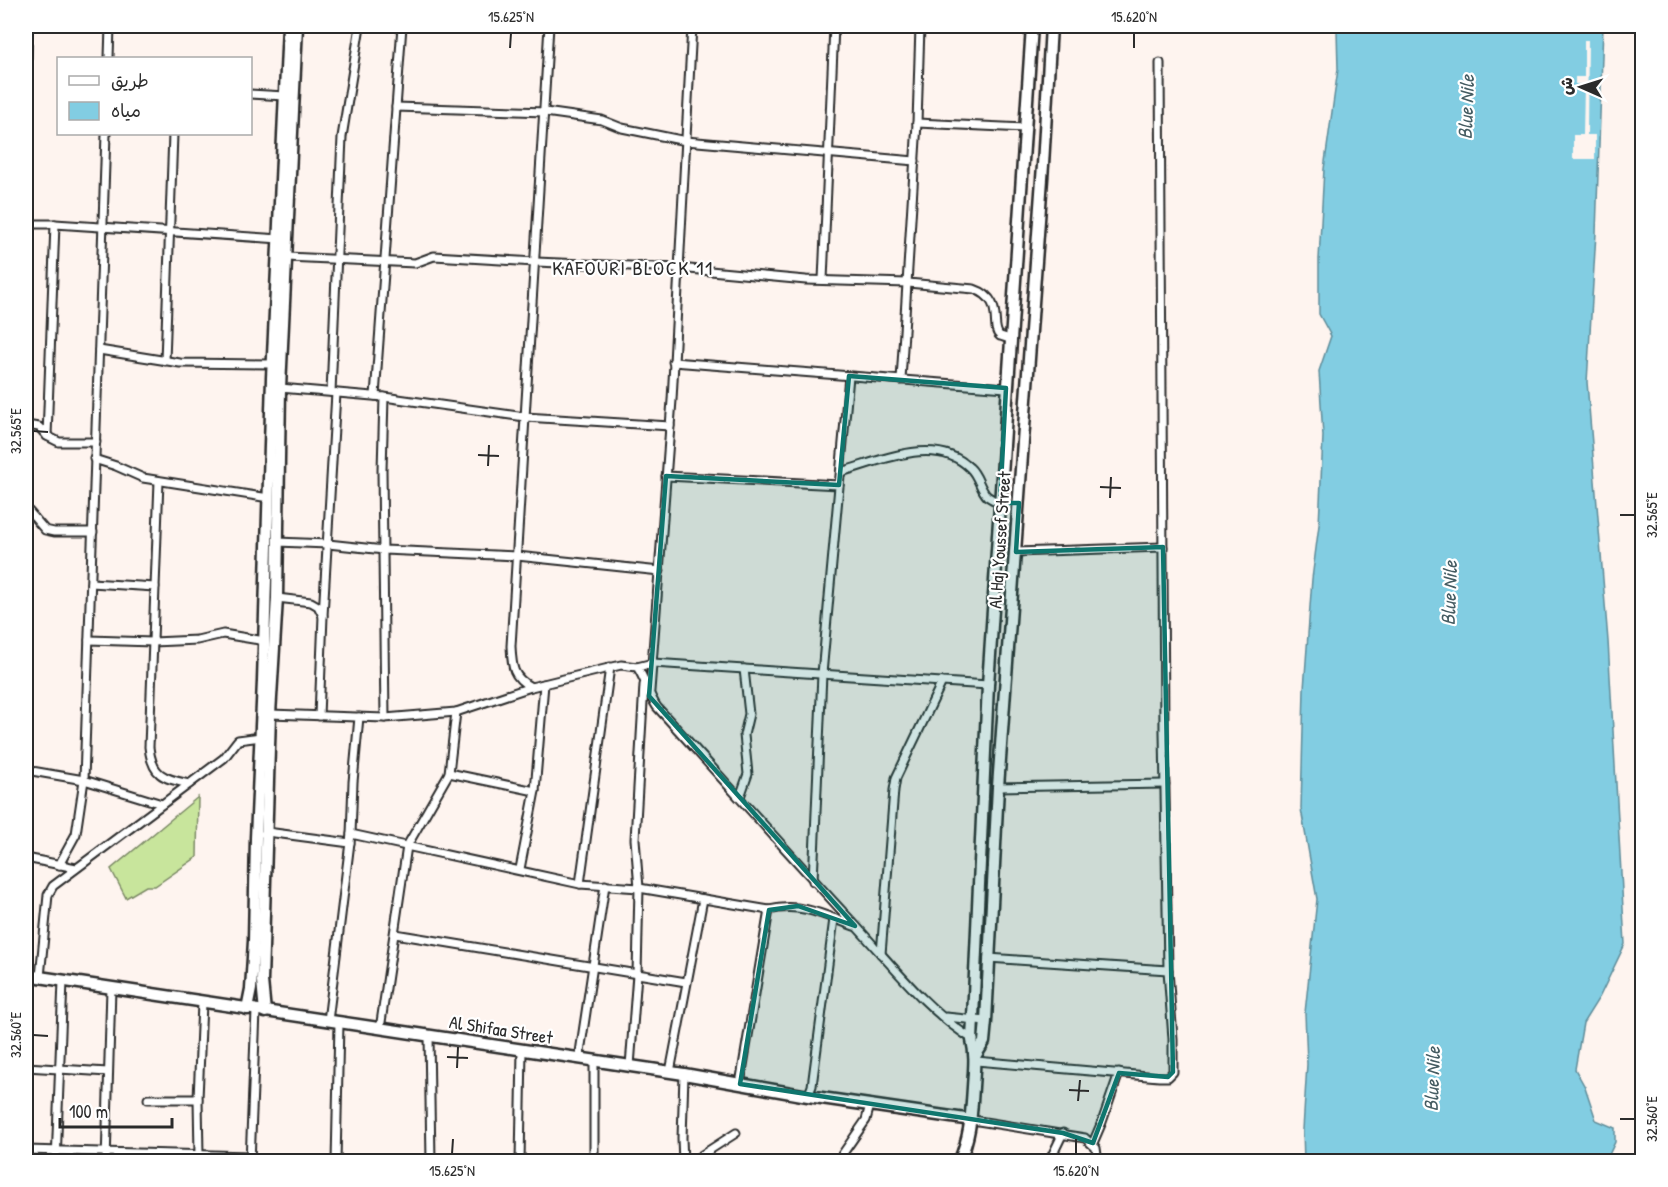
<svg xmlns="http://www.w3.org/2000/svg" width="1668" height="1187" viewBox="0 0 1668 1187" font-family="'Patrick Hand','Playpen Sans Arabic',sans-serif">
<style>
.green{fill:#c8e59c;stroke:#7a8864;stroke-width:1.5}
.water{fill:#82cde2;stroke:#5f8c99;stroke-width:1.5}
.pier{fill:#fef4ef}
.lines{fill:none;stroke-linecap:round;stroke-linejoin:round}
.street-casing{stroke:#2b2b2b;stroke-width:11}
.secondary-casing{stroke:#2b2b2b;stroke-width:15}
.street{stroke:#fff;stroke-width:7}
.secondary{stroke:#fff;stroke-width:10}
.marked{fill:#0f766e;fill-opacity:0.2;stroke:#0f766e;stroke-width:4.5;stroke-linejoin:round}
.ticks{fill:none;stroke:#2b2b2b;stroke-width:2}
.labels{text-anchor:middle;stroke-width:4.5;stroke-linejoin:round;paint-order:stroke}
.street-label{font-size:18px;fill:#2b2b2b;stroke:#fff}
.water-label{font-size:20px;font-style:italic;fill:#455c62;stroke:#fff}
.neighbourhood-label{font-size:20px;letter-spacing:1.5px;fill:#2b2b2b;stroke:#fff}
.neatline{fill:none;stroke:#2b2b2b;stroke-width:2}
.ticks-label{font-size:15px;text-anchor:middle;fill:#2b2b2b}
</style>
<rect width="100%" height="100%" fill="#fef4ef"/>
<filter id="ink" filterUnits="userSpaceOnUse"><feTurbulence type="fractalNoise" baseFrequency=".0167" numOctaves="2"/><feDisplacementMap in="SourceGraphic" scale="12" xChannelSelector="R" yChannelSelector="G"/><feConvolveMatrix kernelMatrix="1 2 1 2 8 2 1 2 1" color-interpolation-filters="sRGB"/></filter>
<g filter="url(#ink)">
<polygon class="green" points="198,797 197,857 155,886 146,886 126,898 111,869"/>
<polygon class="water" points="1339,26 1603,26 1596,233 1587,382 1608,641 1625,944 1600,996 1583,1023 1575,1069 1585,1087 1596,1120 1615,1128 1615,1142 1606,1161 1304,1162 1303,1130 1307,1064 1305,1013 1317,899 1301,809 1304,689 1312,579 1319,525 1323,436 1319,371 1331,336 1319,314 1319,259 1324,169 1338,69 1337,30"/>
<polygon class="pier" points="1584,40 1588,40 1587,135 1595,135 1595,159 1573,159 1573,135 1583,135 1584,85 1575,84 1575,77 1584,77"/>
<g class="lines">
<defs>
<g id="street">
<polyline points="109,58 110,26"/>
<polyline points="26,85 28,26"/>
<polyline points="250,94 285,96"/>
<polyline points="396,107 545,112 602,120 622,128 686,141 915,161"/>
<polyline points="917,123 1025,128"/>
<polyline points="26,224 55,224 280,239"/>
<path d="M287,257L415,263L434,256L536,262L679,268L806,280L908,283L974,289C1006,300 989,327 1000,336C1001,336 1009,339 1009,339"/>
<polyline points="823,280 834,26"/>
<polyline points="99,350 180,363 273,364"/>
<polyline points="165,361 173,134"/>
<polyline points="673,362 1006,388"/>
<polyline points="901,380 917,123 920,26"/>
<polyline points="280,388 384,397 525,417 670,426"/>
<polyline points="331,392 342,137 360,26"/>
<polyline points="375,396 402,26"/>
<polyline points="384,397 382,470 385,718"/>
<polyline points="26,425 39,427 47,436 59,442 96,442"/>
<polyline points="47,436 55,224"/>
<polyline points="94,459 116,466 143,478 269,498"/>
<path d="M841,472C880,461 936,434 970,468C978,475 980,489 987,496C991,499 996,501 1000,503"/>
<polyline points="666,476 839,485"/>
<path d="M159,481L149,747C152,776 163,778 189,784"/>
<polyline points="26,508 45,530 54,532 93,532"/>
<polyline points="277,542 328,544 384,550 517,556 660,571"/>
<polyline points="1016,552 1163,547"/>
<polyline points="91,583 155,587"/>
<polyline points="277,598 311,602 318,606 323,616 319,716"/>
<polyline points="323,616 336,393"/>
<polyline points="89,640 153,642 197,640 223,634 265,641"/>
<polyline points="637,667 653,663 988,685"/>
<path d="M531,687C512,677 512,666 511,646L549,26"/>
<polyline points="650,691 672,400 692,26"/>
<path d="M270,714L385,718L456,712L531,687L621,665L637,667C646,680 648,694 657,707C724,780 789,854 856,926C891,964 929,1013 974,1040"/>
<polyline points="26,770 84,780 162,804"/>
<polyline points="449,773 535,791"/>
<polyline points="998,787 1165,784"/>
<polyline points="740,797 748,774 744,735 749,714 744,669"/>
<polyline points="264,834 267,832 350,843"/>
<path d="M351,834L580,884L639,888L769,910C801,902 824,915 854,926"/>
<polyline points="26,858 76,868"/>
<polyline points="59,865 76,834 84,780 106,134"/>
<polyline points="520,869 535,791 544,684"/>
<polyline points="813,881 822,674 849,376"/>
<polyline points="580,884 610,667"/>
<polyline points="395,934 686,982"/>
<polyline points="881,954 894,790 896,778 942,682"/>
<polyline points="988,958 1168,970"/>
<polyline points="40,977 48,895 53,886 224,758 238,740 261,737"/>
<polyline points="946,1017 986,1021"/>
<polyline points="328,1021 351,834 353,782 359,717"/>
<polyline points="380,1029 407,846 449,773 456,712"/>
<polyline points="429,1036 431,1162"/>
<polyline points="579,1059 605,885"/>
<polyline points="594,1061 594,1162"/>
<polyline points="976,1061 1159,1077 1168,1077 1173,1072 1173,1039 1168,970 1164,732 1160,63"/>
<polyline points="630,1066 637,974 639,888 635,839 644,685"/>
<polyline points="26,1067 108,1072"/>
<polyline points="670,1072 703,899"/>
<polyline points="740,1084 769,910"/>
<polyline points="808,1096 812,1086 834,919"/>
<polyline points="148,1099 198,1099"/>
<polyline points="972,1120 1085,1138 1096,1148 1098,1162"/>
<polyline points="1093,1143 1102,1122 1119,1073"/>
<polyline points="26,1150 250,1156"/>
<polyline points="199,1155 198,1099 202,1003"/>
<polyline points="56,1162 63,981"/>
<polyline points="106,1162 111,988"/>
<polyline points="250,1162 256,1011"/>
<polyline points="336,1162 339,1023"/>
<polyline points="520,1162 522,1050"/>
<polyline points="683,1162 682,1138 684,1074"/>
<polyline points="691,1162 736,1133"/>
<polyline points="837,1162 866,1120 870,1105"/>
<polyline points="1049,1162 1063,1133"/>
</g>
<g id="secondary">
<polyline points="26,975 684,1074 808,1096 972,1120"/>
<polyline points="247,1009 251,989 254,941 256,838 263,681 272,378 288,26"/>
<polyline points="265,1012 262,981 270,714 277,598 280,388 297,26"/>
<polyline points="976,1055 984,1042 986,1021 998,787 1043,165 1051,26"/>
<path d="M959,1162C971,1134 971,1116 973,1087C974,1070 976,1056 972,1040L988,685L1032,26"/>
</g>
</defs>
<use href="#street" class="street-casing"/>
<use href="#secondary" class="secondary-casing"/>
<use href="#street" class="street"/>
<use href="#secondary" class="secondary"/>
</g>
</g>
<path class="marked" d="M849,376L1006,388L1000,503H1019L1016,552L1163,547L1173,1072L1168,1077L1119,1073L1093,1143L1063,1133L740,1084L769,910L798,906L855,926L649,696L666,476L839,485Z"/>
<path class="ticks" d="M510,48L511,33M1134,48V33M33,431L48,432M478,455L499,456M488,466L489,445M1100,487L1121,488M1110,498L1111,477M1620,515H1635M33,1035L48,1036M447,1057L468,1058M457,1068L458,1047M1069,1090L1089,1091M1078,1101L1080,1080M1620,1119H1635M452,1154L453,1139M1076,1154V1139"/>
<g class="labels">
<g class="street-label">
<text transform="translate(1000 540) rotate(-86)" y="6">Al Haj Youssef Street</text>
<text transform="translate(501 1030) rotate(9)" y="6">Al Shifaa Street</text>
</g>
<g class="water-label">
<text transform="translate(1466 107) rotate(-88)" y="7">Blue Nile</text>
<text transform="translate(1449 593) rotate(-88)" y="7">Blue Nile</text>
<text transform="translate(1432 1079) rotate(-88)" y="7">Blue Nile</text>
</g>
<g class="neighbourhood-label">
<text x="633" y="275">KAFOURI BLOCK 11</text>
</g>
</g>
<rect width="1668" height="1187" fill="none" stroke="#fff" stroke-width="66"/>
<rect x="57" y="57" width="195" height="78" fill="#ffffff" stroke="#aaaaaa" stroke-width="1.5"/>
<rect x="69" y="76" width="30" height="9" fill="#ffffff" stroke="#aaaaaa" stroke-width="1.5"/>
<text x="111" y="87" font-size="18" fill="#2b2b2b">طريق</text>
<rect x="69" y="102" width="30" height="18" fill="#82cde2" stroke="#aaaaaa" stroke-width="1.5"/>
<text x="111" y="117" font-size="18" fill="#2b2b2b">مياه</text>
<g transform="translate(1581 87) rotate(273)" stroke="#ffffff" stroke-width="4.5" paint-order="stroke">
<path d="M0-4.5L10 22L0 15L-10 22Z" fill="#2b2b2b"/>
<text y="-9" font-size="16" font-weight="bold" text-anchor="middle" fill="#2b2b2b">ش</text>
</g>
<path d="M60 1118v9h112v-9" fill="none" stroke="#2b2b2b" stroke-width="3"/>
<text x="69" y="1118" font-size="18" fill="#2b2b2b" stroke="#ffffff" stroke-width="4.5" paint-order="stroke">100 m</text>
<rect x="33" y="33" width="1602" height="1121" class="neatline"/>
<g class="ticks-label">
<text x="511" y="22">15.625°N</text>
<text x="1134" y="22">15.620°N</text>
<text transform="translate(16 431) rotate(-90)" y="5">32.565°E</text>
<text transform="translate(1652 515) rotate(-90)" y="5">32.565°E</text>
<text transform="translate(16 1035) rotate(-90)" y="5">32.560°E</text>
<text transform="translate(1652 1119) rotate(-90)" y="5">32.560°E</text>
<text x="452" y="1176">15.625°N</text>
<text x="1076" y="1176">15.620°N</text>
</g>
</svg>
